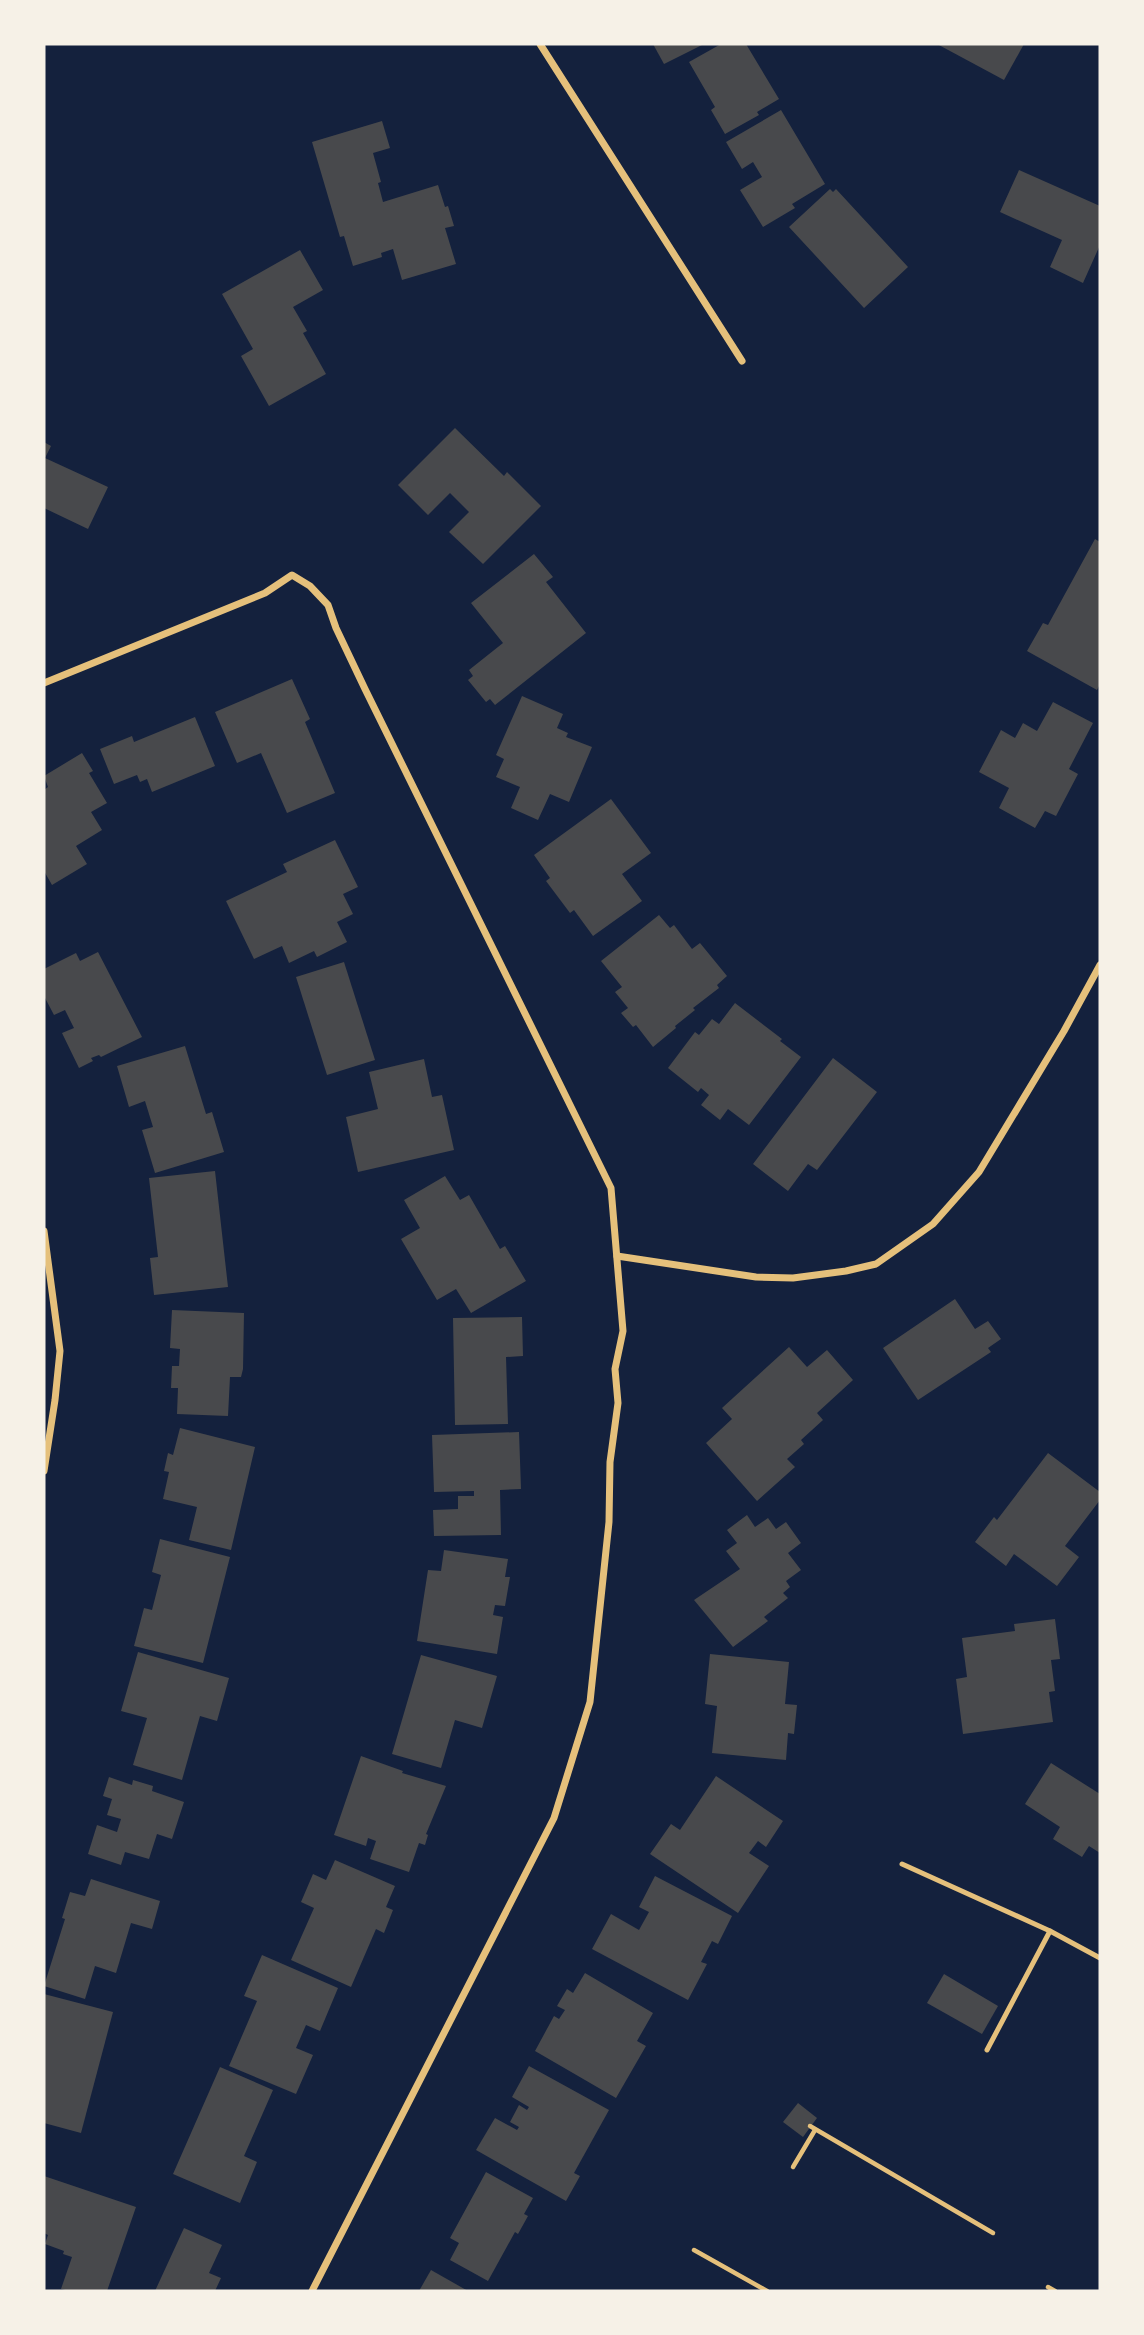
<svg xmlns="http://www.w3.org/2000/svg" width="1144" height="2335" viewBox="0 0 1144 2335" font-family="'Roboto Condensed',sans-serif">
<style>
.building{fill:#48494c}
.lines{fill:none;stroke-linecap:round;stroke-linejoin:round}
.path{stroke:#e5c07b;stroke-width:4.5}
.service{stroke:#e5c07b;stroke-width:5}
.minor{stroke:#e5c07b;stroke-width:7}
</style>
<rect width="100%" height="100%" fill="#14213d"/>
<g class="building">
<polygon points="653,44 704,44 664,64"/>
<polygon points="721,44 746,44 779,99 757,112 759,115 725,134 711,110 715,107 689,62"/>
<polygon points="937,44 1024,44 1004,80"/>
<polygon points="781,110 825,184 792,204 795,208 763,227 740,190 762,177 753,162 742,169 726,142"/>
<polygon points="382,121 390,148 373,153 381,182 378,183 383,202 438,185 445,207 448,206 454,226 445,228 456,264 402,280 393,249 381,253 382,257 353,266 344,236 340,237 312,142"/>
<polygon points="1019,170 1100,206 1100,245 1083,283 1050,267 1062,240 1000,212"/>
<polygon points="830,189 833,192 836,189 908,267 864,308 789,227"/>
<polygon points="300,250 323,290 293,307 307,331 303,333 326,374 269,406 241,356 253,349 222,294"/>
<polygon points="455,428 504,476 507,472 541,506 483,564 449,532 469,512 450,493 428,515 398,485"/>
<polygon points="44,442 51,446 45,458 108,487 88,529 44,508"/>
<polygon points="1095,539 1100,542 1100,684 1097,690 1027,651 1043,623 1048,625"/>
<polygon points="534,554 553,577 546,582 586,633 495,705 490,699 486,702 468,680 473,676 469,670 503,643 471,603"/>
<polygon points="292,679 310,719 305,722 335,793 287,813 261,753 237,763 215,712"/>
<polygon points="522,696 563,714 557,728 568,733 566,737 592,747 569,802 550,794 538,820 511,808 520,787 496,777 504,759 496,755"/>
<polygon points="1053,702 1093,723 1069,769 1078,774 1056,816 1045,811 1035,828 999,808 1009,788 979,772 1001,730 1015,738 1023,723 1037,731"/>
<polygon points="195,717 215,766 152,792 147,779 140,782 137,775 114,784 100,749 132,736 134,742"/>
<polygon points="82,753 93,771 89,773 107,803 91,812 102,830 76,846 87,864 52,885 44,871 44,790 48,787 44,776"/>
<polygon points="611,799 651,853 622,874 642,901 593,936 574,910 570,913 546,881 550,878 534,855"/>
<polygon points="335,840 358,887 343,894 353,914 337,922 347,942 317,957 314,951 289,963 282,946 254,959 226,901 287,872 283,864"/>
<polygon points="659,915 670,928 674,925 692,949 700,943 727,976 717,985 719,988 693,1008 695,1010 675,1026 676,1028 653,1047 636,1025 633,1027 621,1013 628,1008 615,992 622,987 601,961"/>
<polygon points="98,952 142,1037 101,1057 99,1055 91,1058 93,1061 79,1068 62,1033 74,1028 65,1010 54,1015 44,996 44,969 76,953 80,961"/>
<polygon points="344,962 375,1060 327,1075 296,977"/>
<polygon points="735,1003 782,1039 780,1041 801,1057 749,1125 728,1109 720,1120 701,1105 709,1095 701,1088 698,1092 668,1068 695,1032 699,1035 712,1019 719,1024"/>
<polygon points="185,1046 206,1114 212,1112 224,1152 155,1173 142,1130 153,1127 145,1101 129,1107 117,1066"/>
<polygon points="833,1058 877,1092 817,1170 808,1164 788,1191 753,1164"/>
<polygon points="424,1059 432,1097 442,1095 454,1150 358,1172 346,1117 378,1109 369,1072"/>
<polygon points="215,1171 228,1287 154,1295 150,1258 158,1257 149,1178"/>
<polygon points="445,1176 460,1200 469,1195 500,1249 505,1246 526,1281 471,1313 456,1289 437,1300 401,1239 420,1228 404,1200"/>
<polygon points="955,1299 975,1329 988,1321 1001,1339 988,1348 991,1352 918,1400 883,1348"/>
<polygon points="172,1310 244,1313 243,1369 241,1377 230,1377 228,1416 177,1414 178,1388 171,1388 172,1366 179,1366 180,1349 170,1348"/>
<polygon points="522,1317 523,1356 506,1357 508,1424 455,1425 453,1318"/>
<polygon points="789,1347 807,1367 827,1350 853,1380 817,1413 823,1420 801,1440 804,1444 787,1459 795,1467 757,1501 706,1443 732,1419 722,1408"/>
<polygon points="180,1428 255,1447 231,1550 189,1540 197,1507 163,1499 169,1472 164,1471 168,1453 173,1455"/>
<polygon points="519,1432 521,1489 500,1490 501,1535 434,1536 433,1510 458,1509 458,1496 474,1496 474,1491 434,1492 432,1435"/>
<polygon points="1048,1453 1100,1492 1100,1500 1065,1546 1079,1557 1057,1586 1014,1554 1006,1566 975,1542 994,1517 997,1520"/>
<polygon points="747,1515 755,1527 768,1518 776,1529 786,1522 801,1543 788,1553 801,1570 786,1581 790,1587 783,1593 788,1598 764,1617 768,1621 733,1647 694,1600 740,1569 726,1551 737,1543 727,1530"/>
<polygon points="160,1539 230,1557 203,1663 134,1646 144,1608 152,1610 161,1575 152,1572"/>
<polygon points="444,1550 508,1559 505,1577 510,1577 505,1606 495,1605 493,1615 503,1617 497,1654 417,1641 428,1570 441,1571"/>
<polygon points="1055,1619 1060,1659 1051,1660 1055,1691 1049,1692 1053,1722 963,1734 956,1679 967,1677 962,1638 1015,1631 1014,1624"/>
<polygon points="138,1652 229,1678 217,1721 200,1716 182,1780 133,1765 147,1718 121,1711"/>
<polygon points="710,1654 789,1662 785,1704 797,1705 794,1734 788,1733 786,1760 712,1753 717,1706 705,1704"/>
<polygon points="421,1655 497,1676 482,1728 455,1720 441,1768 392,1754"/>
<polygon points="361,1756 403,1771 402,1773 446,1786 426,1834 428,1835 425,1845 419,1843 409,1872 370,1859 376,1841 368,1838 366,1846 334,1835"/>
<polygon points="1051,1763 1100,1794 1100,1853 1089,1846 1082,1857 1053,1839 1060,1827 1025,1804"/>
<polygon points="716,1776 783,1821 766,1847 758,1841 749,1853 769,1866 738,1913 650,1854 671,1824 680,1830"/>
<polygon points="109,1777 132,1785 133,1780 153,1786 152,1791 184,1802 172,1839 157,1834 149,1859 125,1852 121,1865 88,1854 97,1825 117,1832 121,1819 107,1815 112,1799 103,1796"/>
<polygon points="335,1860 395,1886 386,1907 393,1910 384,1933 376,1929 351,1987 291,1960 314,1908 301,1902 313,1874 326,1880"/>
<polygon points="655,1876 732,1916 718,1944 712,1941 701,1962 707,1964 688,2000 592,1949 611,1914 639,1930 649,1912 639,1907"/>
<polygon points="91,1879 160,1901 152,1929 131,1923 116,1973 95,1966 85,1999 44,1986 65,1919 62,1918 70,1892 85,1896"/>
<polygon points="262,1955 338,1988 320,2031 306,2025 296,2048 313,2055 296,2094 229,2066 257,2001 244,1996"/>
<polygon points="585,1973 653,2013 637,2041 646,2046 616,2098 535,2051 554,2016 559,2019 565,2010 557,2006 567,1989 573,1993"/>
<polygon points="944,1974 998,2006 982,2034 927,2003"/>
<polygon points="44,1994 113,2012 81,2133 44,2123"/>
<polygon points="529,2066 609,2110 574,2173 580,2176 566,2201 476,2150 495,2118 517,2130 519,2127 510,2122 519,2105 527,2110 529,2107 512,2097"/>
<polygon points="220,2067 273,2090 244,2156 257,2162 240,2203 173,2174"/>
<polygon points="798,2103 817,2118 803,2137 783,2122"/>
<polygon points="486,2172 533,2198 524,2214 528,2216 518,2234 515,2232 488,2281 450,2260 459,2243 450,2238"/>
<polygon points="44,2176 136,2207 107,2291 69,2291 61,2289 72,2257 63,2254 64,2251 45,2244 48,2235 44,2233"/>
<polygon points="184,2228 222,2245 209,2273 221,2278 215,2291 155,2291"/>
<polygon points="431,2270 468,2291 419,2291"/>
</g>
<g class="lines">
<g class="path">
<polyline points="810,2126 993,2233"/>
<polyline points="793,2167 815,2130"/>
<polyline points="694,2250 767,2291"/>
<polyline points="1048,2287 1055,2291"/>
</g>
<g class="service">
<polyline points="902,1864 1050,1931 1100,1958"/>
<polyline points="987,2050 1050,1931"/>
</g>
<g class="minor">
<polyline points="540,44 742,361"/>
<polyline points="44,683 265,593 292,575 310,586 328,605 336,628 365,689 611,1188 623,1331 615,1369 618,1403 610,1462 609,1522 590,1702 554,1818 312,2291"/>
<polyline points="44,1231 60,1351 55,1400 44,1471"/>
<polyline points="617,1256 756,1277 793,1278 846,1271 876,1264 933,1224 979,1172 1064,1031 1100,965"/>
</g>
</g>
<rect width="1144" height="2335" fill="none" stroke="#f6f1e7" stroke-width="91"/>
</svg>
